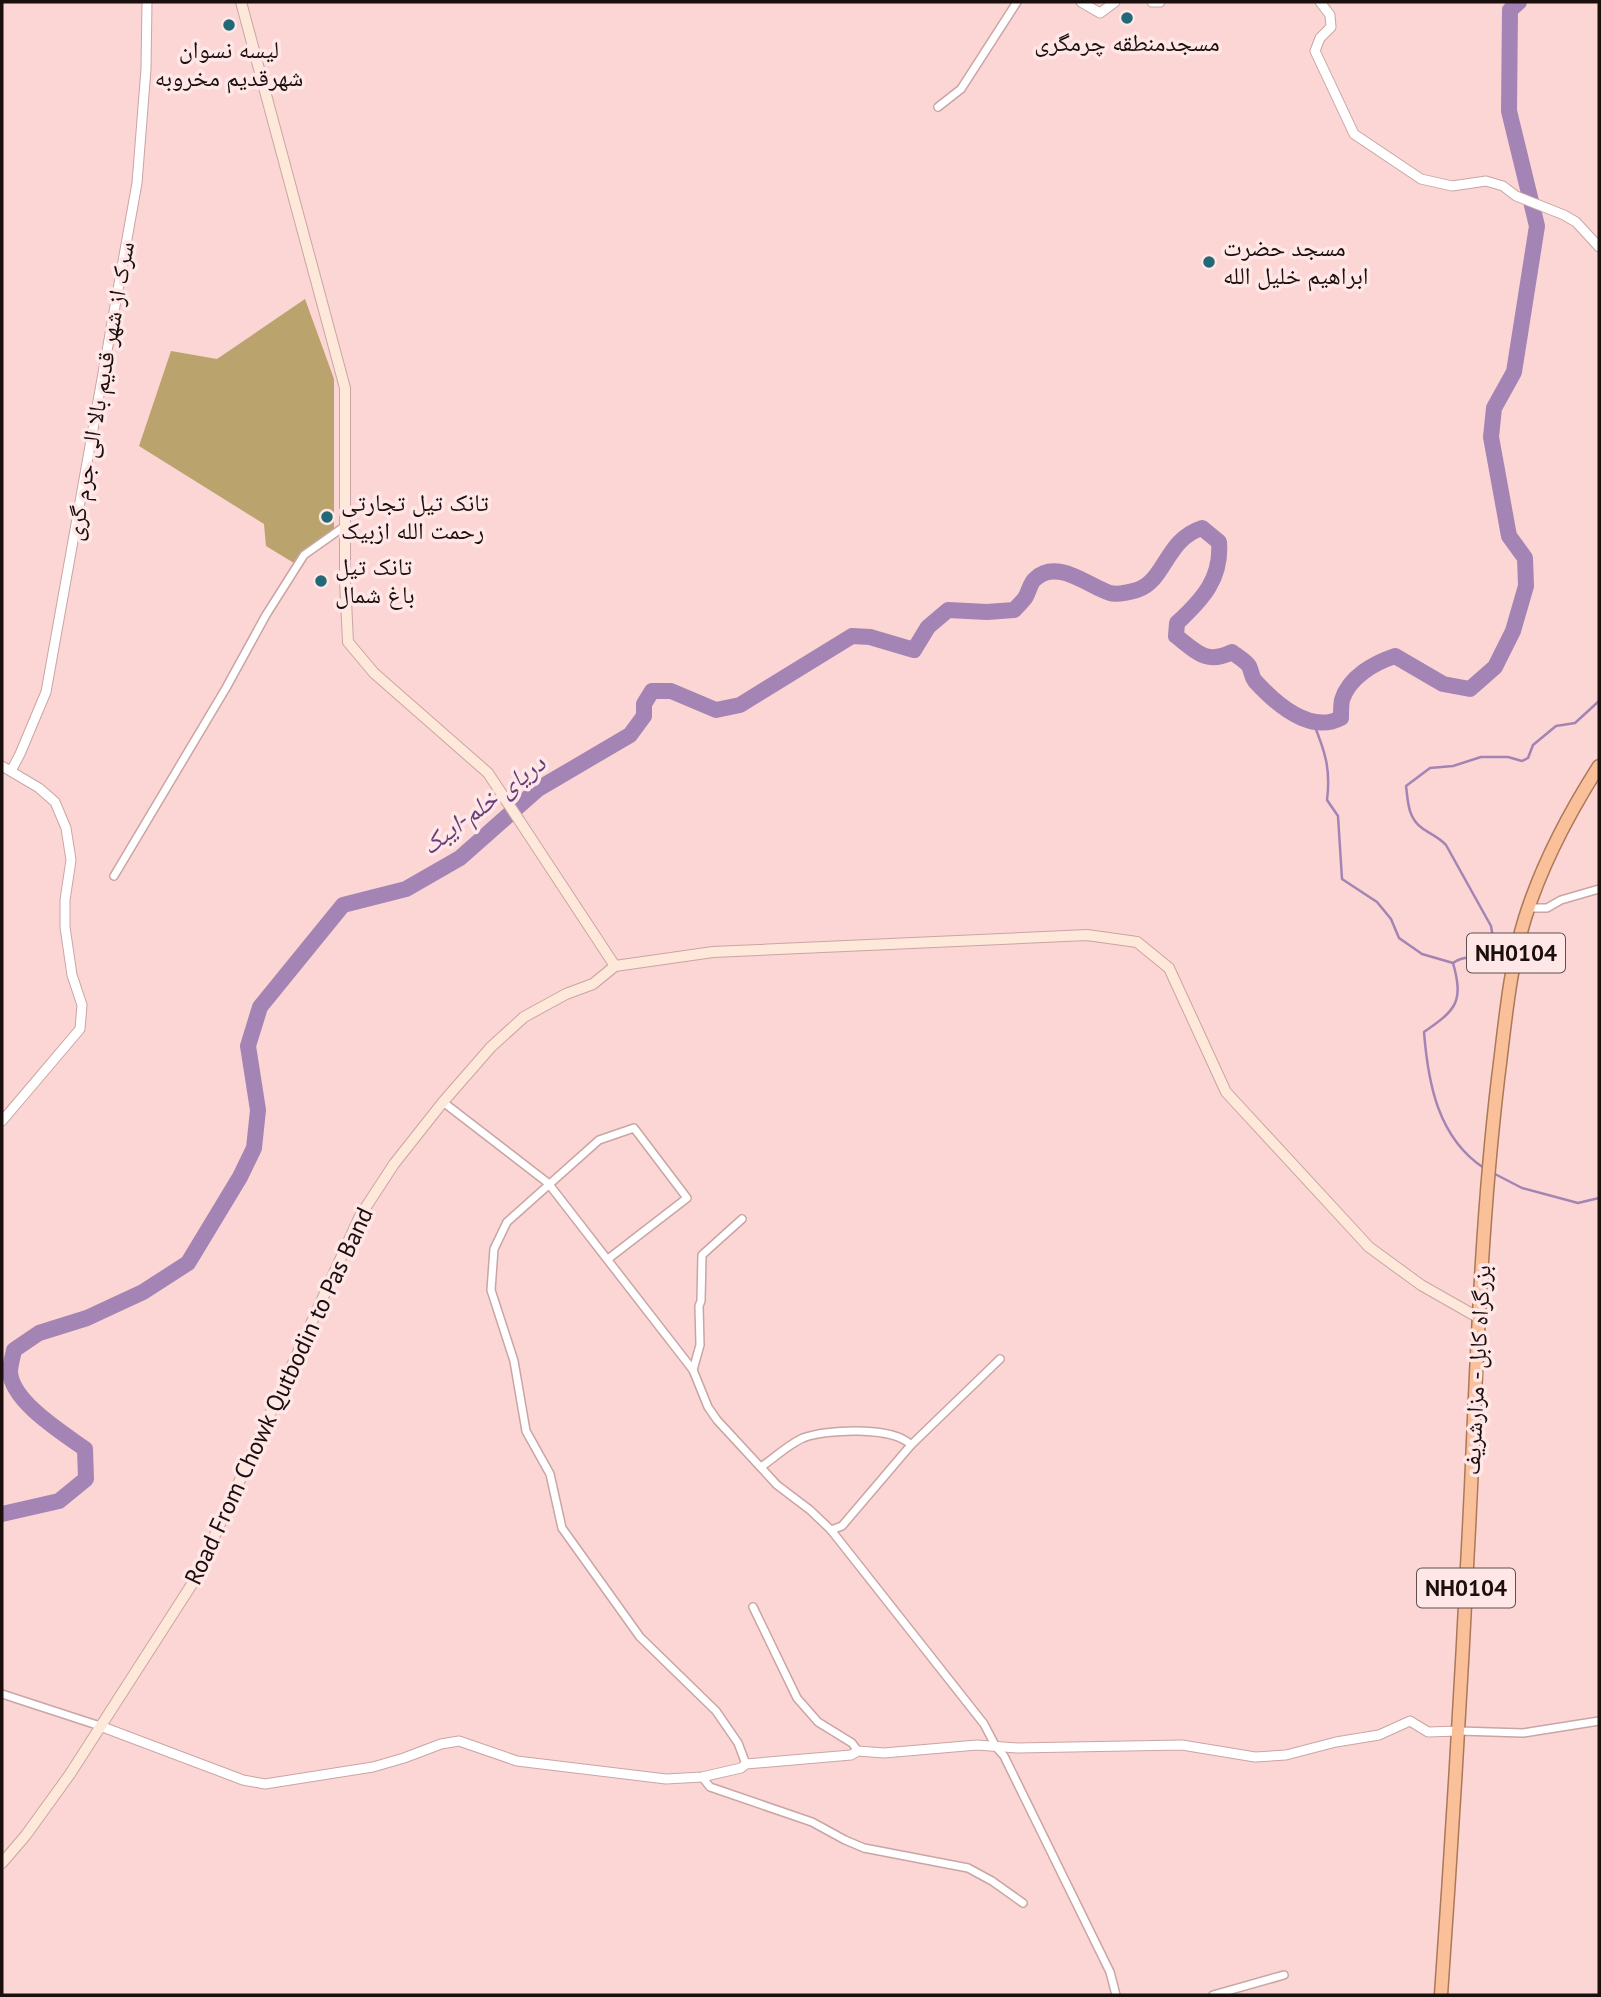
<svg xmlns="http://www.w3.org/2000/svg" width="1601" height="1997" viewBox="0 0 1601 1997" font-family="'PT Sans','Noto Naskh Arabic',sans-serif">
<style>
.forest{fill:#baa36c}
.lines{fill:none;stroke-linecap:round;stroke-linejoin:round}
.stream{stroke:#a384b4;stroke-width:2.5}
.river{stroke:#a384b4;stroke-width:16}
.minor-casing{stroke:#c9a5a4;stroke-width:10}
.tertiary-casing{stroke:#c9a5a4;stroke-width:11}
.secondary-casing{stroke:#c9a5a4;stroke-width:12}
.trunk-casing{stroke:#ab7859;stroke-width:15}
.minor{stroke:#fff;stroke-width:7}
.tertiary{stroke:#fff;stroke-width:9}
.secondary{stroke:#fde8d9;stroke-width:10}
.trunk{stroke:#fac09a;stroke-width:12}
.poi-dot{fill:#226977;stroke:#fee7e6;stroke-width:2.5}
.labels{text-anchor:middle;stroke-width:7;stroke-linejoin:round;paint-order:stroke}
.shield{fill:#fee7e6;stroke:#5f504f;stroke-width:2}
.shield-label{font-size:23px;font-weight:bold;fill:#1b0f0e}
.poi-label{font-size:24px;fill:#1b0f0e;stroke:#fee7e6;text-anchor:start}
.street-label{font-size:24px;fill:#1b0f0e;stroke:#fee7e6}
.water-label{font-size:26px;font-style:italic;fill:#673d7b;stroke:#fee7e6}
</style>
<rect width="100%" height="100%" fill="#fbd6d4"/>
<polygon class="forest" points="305,299 334,379 334,535 294,563 266,546 264,524 139,446 171,351 217,359"/>
<g class="lines">
<g class="stream">
<path d="M1313,722C1325,751 1331,769 1327,800L1338,816L1342,879L1377,902L1391,919L1399,938L1422,954L1453,963C1464,1002 1456,1010 1424,1032C1428,1083 1438,1138 1484,1168"/>
<path d="M1453,963C1464,954 1479,960 1491,952L1493,938L1491,926L1446,845C1439,837 1430,834 1422,828C1408,818 1408,802 1406,786L1430,768L1453,766L1481,757H1508L1522,761L1528,758L1533,745L1556,726L1575,723L1599,701"/>
<polyline points="1493,1173 1522,1188 1578,1203 1599,1198"/>
</g>
<path class="river" d="M2,1514L59,1501L86,1479L85,1449C63,1433 12,1402 10,1372C10,1365 13,1356 14,1350L39,1333L87,1318L143,1292L188,1263L240,1177L254,1148L258,1110L248,1046L260,1007L343,905L406,889L460,858L538,789L630,735L644,716V704L652,691H671L716,710L740,705L852,636L870,637L914,650L928,627L948,610L987,612L1014,610C1018,606 1022,602 1025,598C1029,592 1030,583 1035,579C1057,558 1088,586 1110,593C1117,595 1130,592 1137,590C1166,580 1165,540 1202,528L1219,542C1222,578 1203,599 1177,623L1176,636C1197,652 1206,665 1232,652C1237,656 1246,661 1249,666C1252,672 1251,676 1255,681C1276,704 1310,734 1341,718C1341,712 1341,705 1342,700C1349,677 1374,663 1395,656L1443,684L1470,689L1495,667L1513,631L1526,586L1525,558L1509,536L1491,437L1494,408L1514,372L1537,226L1509,111L1510,10L1519,2"/>
<defs>
<g id="minor">
<polyline points="938,107 961,89 1017,2"/>
<polyline points="114,876 226,688 266,615 304,555 345,526"/>
<polyline points="1529,908 1547,908 1561,900 1599,889"/>
<polyline points="443,1102 548,1183 693,1370 708,1407 717,1420 777,1485 810,1510 831,1530 984,1724 996,1747 1004,1756 1110,1972 1116,1995"/>
<polyline points="608,1259 687,1198 634,1128 599,1140 507,1222 494,1249 491,1290 514,1361 526,1431 550,1474 562,1528 640,1637 716,1711 738,1743 746,1764"/>
<polyline points="693,1370 700,1345 699,1306 701,1301 702,1255 742,1219"/>
<path d="M761,1467C774,1458 789,1444 803,1438C826,1429 893,1426 911,1445"/>
<polyline points="831,1530 842,1526 911,1445 1000,1359"/>
<polyline points="753,1607 797,1698 818,1722 852,1743 858,1751"/>
<polyline points="2,1694 100,1726"/>
<polyline points="1459,1731 1523,1733 1599,1721"/>
<polyline points="702,1777 710,1787 812,1822 845,1840 864,1848 968,1868 992,1881 1023,1903"/>
<polyline points="1213,1995 1284,1975"/>
</g>
<g id="tertiary">
<polyline points="1081,2 1100,13 1115,2"/>
<polyline points="1152,2 1160,2"/>
<polyline points="1320,2 1330,15 1331,27 1320,38 1315,51 1354,134 1421,179 1452,186 1486,181 1503,186 1516,196 1564,215 1576,222 1599,247"/>
<polyline points="2,766 39,788 55,802 66,828 71,860 65,900 65,927 72,975 82,1005 80,1029 2,1121"/>
<polyline points="11,771 20,754 46,692 137,183 146,69 147,2"/>
<polyline points="100,1726 243,1780 265,1784 373,1767 404,1758 441,1744 459,1741 517,1761 666,1779 702,1777 741,1768 746,1764 851,1755 858,1751 884,1753 977,1745 1017,1748 1182,1745 1255,1757 1286,1755 1336,1742 1379,1735 1410,1721 1428,1732 1459,1731"/>
</g>
<g id="secondary">
<polyline points="615,966 713,952 1087,935 1137,942 1169,968 1226,1092 1369,1247 1421,1285 1479,1318"/>
<polyline points="2,1863 26,1835 70,1774 194,1581 360,1216 394,1164 443,1102 491,1047 524,1017 566,994 593,984 615,966 488,773 374,673 348,642 345,580 345,388 241,2"/>
</g>
<path id="trunk" d="M1441,1995C1453,1826 1463,1656 1471,1487C1477,1350 1482,1214 1498,1079C1505,1025 1509,970 1525,918C1542,864 1569,813 1599,766"/>
</defs>
<use href="#minor" class="minor-casing"/>
<use href="#tertiary" class="tertiary-casing"/>
<use href="#secondary" class="secondary-casing"/>
<use href="#trunk" class="trunk-casing"/>
<use href="#minor" class="minor"/>
<use href="#tertiary" class="tertiary"/>
<use href="#secondary" class="secondary"/>
<use href="#trunk" class="trunk"/>
</g>
<g class="poi-dot">
<circle cx="1127" cy="18" r="7"/>
<circle cx="229" cy="25" r="7"/>
<circle cx="1209" cy="262" r="7"/>
<circle cx="327" cy="517" r="7"/>
<circle cx="321" cy="581" r="7"/>
</g>
<g class="labels">
<g class="shield">
<rect x="1467" y="933.5" width="98" height="39" rx="5"/>
<rect x="1417" y="1568.5" width="98" height="39" rx="5"/>
</g>
<g class="shield-label">
<text x="1516" y="961">NH0104</text>
<text x="1466" y="1596">NH0104</text>
</g>
<g class="poi-label">
<text x="1127" y="51" text-anchor="middle">مسجدمنطقه چرمگری</text>
<text x="229" y="58" text-anchor="middle">لیسه نسوان<tspan x="229" dy="28">شهرقدیم مخروبه</tspan></text>
<text x="1223" y="256">مسجد حضرت<tspan x="1223" dy="28">ابراهیم خلیل الله</tspan></text>
<text x="341" y="511">تانک تیل تجارتی<tspan x="341" dy="28">رحمت الله ازبیک</tspan></text>
<text x="335" y="575">تانک تیل<tspan x="335" dy="28">باغ شمال</tspan></text>
</g>
<g class="street-label">
<text transform="translate(100 391) rotate(-80)" y="8">سرک از شهر قدیم بالا الی جرم گری</text>
<text transform="translate(1477 1370) rotate(-87)" y="8">بزرگراه کابل - مزارشریف</text>
<text transform="translate(279 1396) rotate(-65)" y="8">Road From Chowk Qutbodin to Pas Band</text>
</g>
<g class="water-label">
<text transform="translate(483 804) rotate(-37)" y="9">دریای خلم-ایبک</text>
</g>
</g>
<rect width="1601" height="1997" fill="none" stroke="#1b0f0e" stroke-width="7"/>
</svg>
